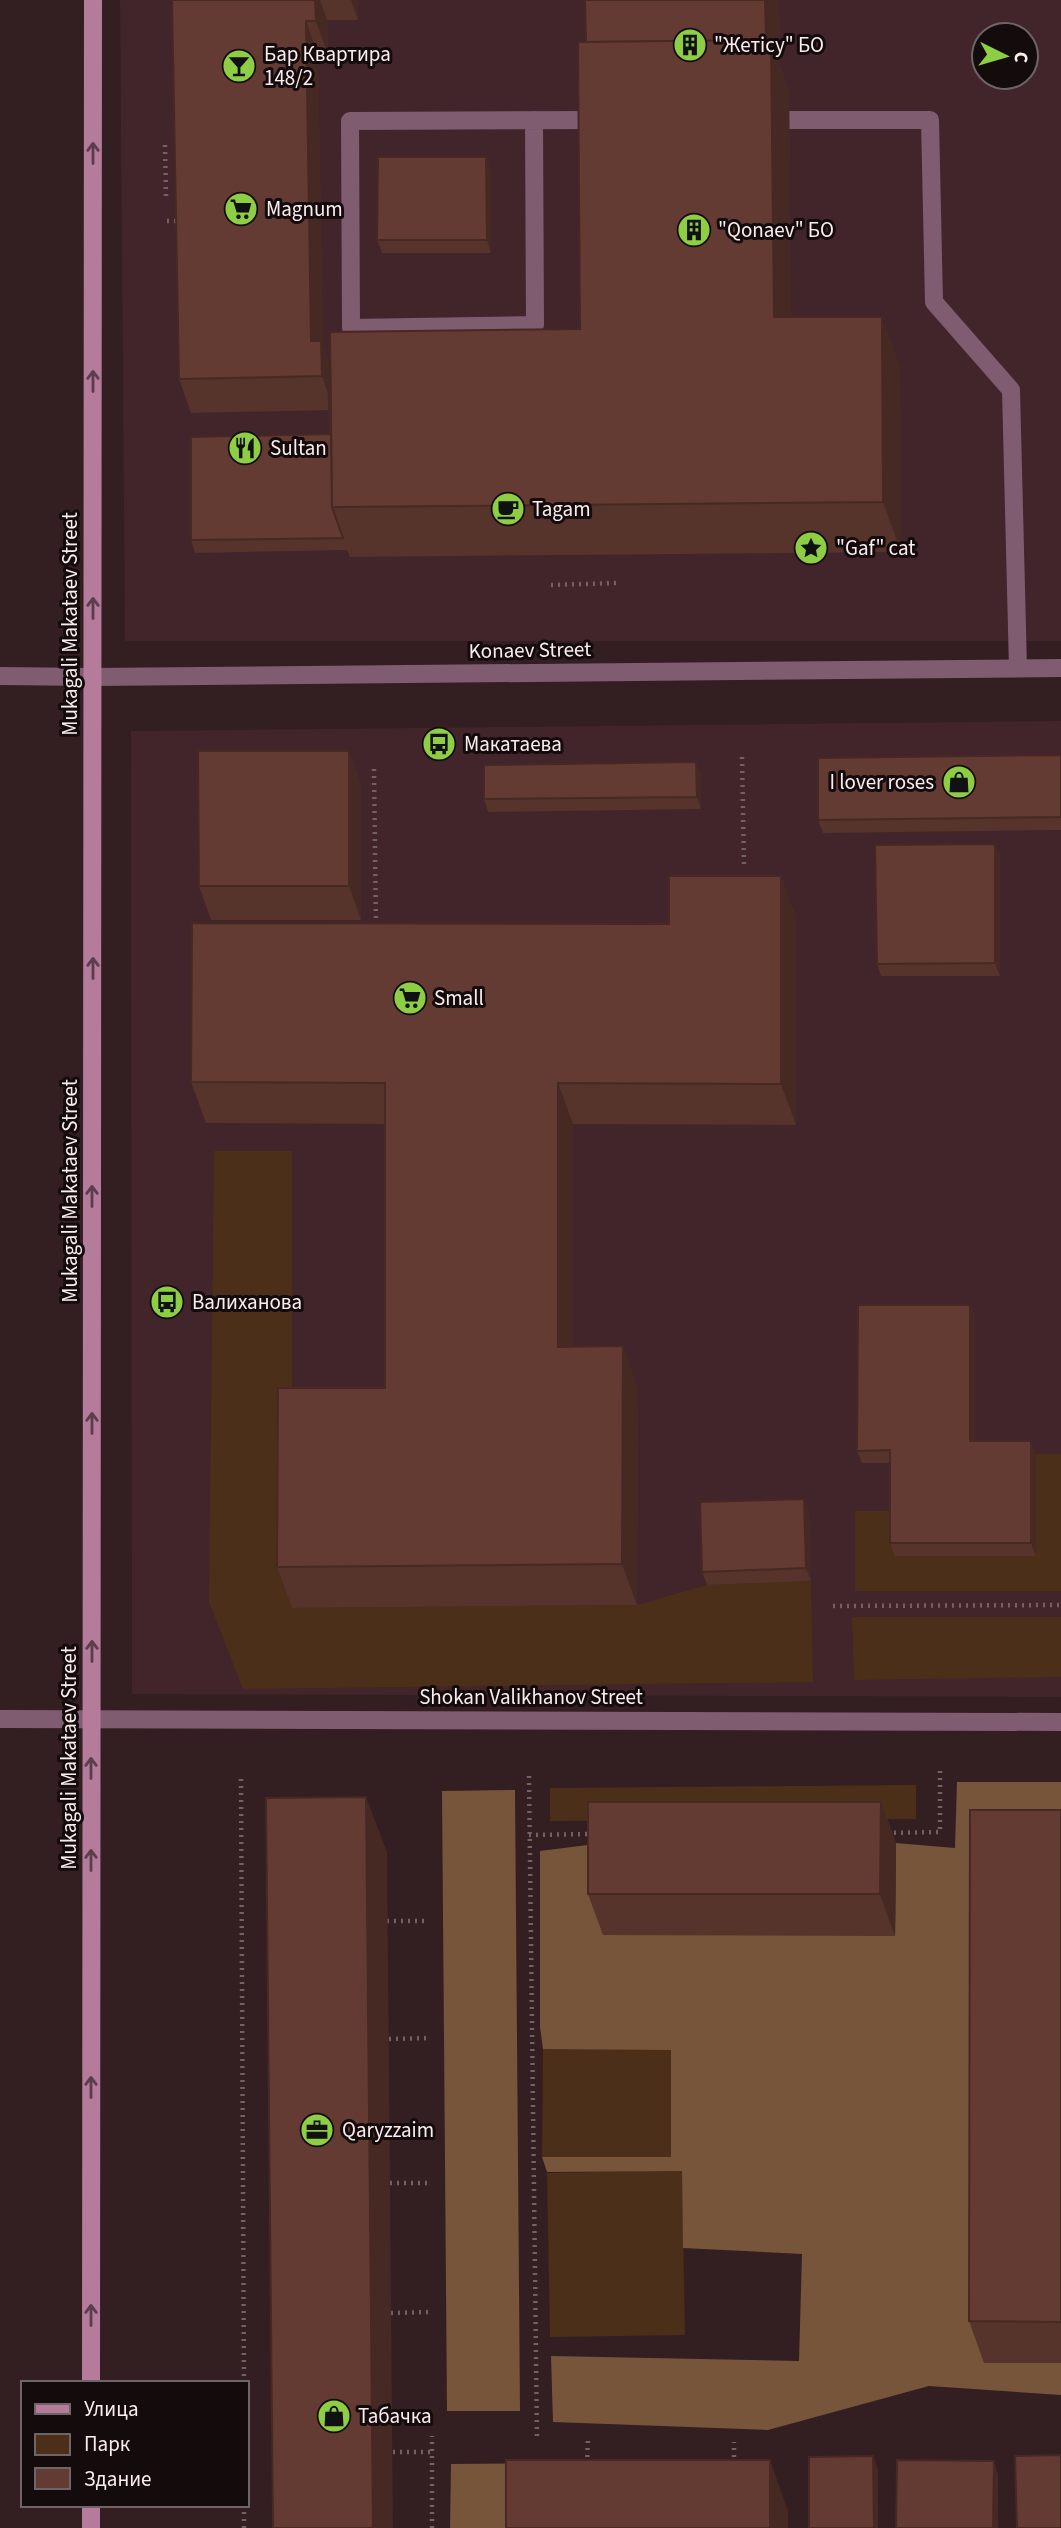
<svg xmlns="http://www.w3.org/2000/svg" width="1061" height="2528" viewBox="0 0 1061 2528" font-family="'Source Sans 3',sans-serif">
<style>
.built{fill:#41252a;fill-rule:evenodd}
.green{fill:#4c2f18}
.forest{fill:#76553a}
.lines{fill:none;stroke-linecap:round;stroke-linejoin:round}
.path{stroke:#746164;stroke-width:4.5;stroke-dasharray:2 5;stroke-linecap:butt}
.service{stroke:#805c70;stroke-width:18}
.minor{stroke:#805c70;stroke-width:18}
.tertiary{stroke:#805c70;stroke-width:18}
.secondary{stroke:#b47b9a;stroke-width:18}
.wall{fill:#56332b}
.shaded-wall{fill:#462923}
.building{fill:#643b32;stroke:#462923;stroke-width:2}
.oneway{stroke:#5c3d4c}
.labels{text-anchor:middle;stroke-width:6;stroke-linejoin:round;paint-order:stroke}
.poi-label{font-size:21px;fill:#fbecee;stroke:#140b0c;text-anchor:start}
.street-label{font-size:21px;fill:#fbecee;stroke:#140b0c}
</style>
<rect width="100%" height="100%" fill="#331e21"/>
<g class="built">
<path d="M120,0H1061V641H125ZM984,35H1026V77H984Z"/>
<polygon points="1061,721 1061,1697 132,1694 131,731"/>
</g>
<g class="green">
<polygon points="214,1151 292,1151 292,1608 637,1605 707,1585 811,1581 813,1682 243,1689 209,1602"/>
<polygon points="1036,1454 1061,1454 1061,1591 855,1591 855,1511 895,1511 1036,1556"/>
<polygon points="852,1617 1061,1617 1061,1677 854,1680"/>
<polygon points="916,1785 916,1819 550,1821 550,1788"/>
<polygon points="543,2049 671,2049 671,2157 542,2157"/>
<polygon points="682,2170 685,2335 550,2337 547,2173"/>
</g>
<g class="forest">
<polygon points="957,1782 1061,1782 1061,1852 984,2362 1061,2363 1061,2395 929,2386 768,2430 553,2422 551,2356 799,2361 802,2254 683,2248 682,2171 547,2172 542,2157 671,2157 671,2050 543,2049 540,2027 540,1851 603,1843 895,1935 896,1843 955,1848"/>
<polygon points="515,1790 520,2411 447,2411 442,1791"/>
<polygon points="566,2463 524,2528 450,2528 451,2464"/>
</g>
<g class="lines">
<g class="path">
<polyline points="165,145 166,197"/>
<polyline points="167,221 180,221"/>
<polyline points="551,585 617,583"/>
<polyline points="742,757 744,865"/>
<polyline points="374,769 376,926"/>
<polyline points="833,1606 1061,1605"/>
<polyline points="529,1776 537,2439"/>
<polyline points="241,1779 244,2383"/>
<polyline points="887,1833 940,1832 940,1771"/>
<polyline points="529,1835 591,1834"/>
<polyline points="387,1921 429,1921"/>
<polyline points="389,2039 430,2038"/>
<polyline points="390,2183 431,2183"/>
<polyline points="391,2313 431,2312"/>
<polyline points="393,2452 432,2452"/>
<polyline points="587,2464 588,2439"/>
<polyline points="734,2464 734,2442"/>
<polyline points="244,2505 244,2528"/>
<polyline points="432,2528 432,2436"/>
</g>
<g class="service">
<polyline points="534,120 535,325 351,328 350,121 601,120"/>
<polyline points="766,120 930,120 934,302 1011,390 1018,668"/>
</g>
<g class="minor">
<polyline points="93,677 1061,668"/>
<polyline points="0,1719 1061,1722"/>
</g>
<polyline class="tertiary" points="0,676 93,677"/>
<g class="secondary">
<polyline points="91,2383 93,0"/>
<polyline points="91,2505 91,2528"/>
</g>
</g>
<g class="wall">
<polygon points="172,0 358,0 358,20 327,20 328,55 318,55 323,347 330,367 580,329 586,42 585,0 779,0 780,67 789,91 791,317 900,367 901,552 350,557 347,550 195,553 191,540 330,434 330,410 191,413 179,379"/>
<polygon points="491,170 491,253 382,253 377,240"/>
<polygon points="349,751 361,785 361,920 211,920 199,886"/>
<polygon points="1061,755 1061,830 823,833 818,820"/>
<polygon points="696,762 701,775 701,809 488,812 484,799"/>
<polygon points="995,844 1000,857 1000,976 881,976 877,964"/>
<polygon points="781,876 796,918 796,1125 573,1124 573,1347 638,1388 637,1605 292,1608 277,1567 385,1388 385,1124 206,1123 191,1082 669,924"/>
<polygon points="970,1305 975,1318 975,1441 1036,1454 1036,1556 895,1556 890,1543 890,1463 862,1463 857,1451"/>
<polygon points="804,1499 809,1512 811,1581 707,1585 702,1572"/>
<polygon points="881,1802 896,1843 895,1936 603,1935 588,1894"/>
<polygon points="1061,1810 1061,2363 984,2363 969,2321"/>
</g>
<g class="shaded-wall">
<polygon points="315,0 320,0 327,20 328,55 316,21"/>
<polygon points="351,0 358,0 358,20"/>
<polygon points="765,0 779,0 780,67 789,91 792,368 774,317"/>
<polygon points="306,21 318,55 323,347 333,375 334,410 322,376 311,341"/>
<polygon points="486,157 491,170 491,253 487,240"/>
<polygon points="882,317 900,367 901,552 883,502"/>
<polygon points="349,751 361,785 361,920 349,886"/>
<polygon points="696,762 701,775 701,809 697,797"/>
<polygon points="995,844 1000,857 1000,976 995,963"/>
<polygon points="781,876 796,918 796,1125 781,1084"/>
<polygon points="558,1083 573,1124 573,1389 558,1347"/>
<polygon points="970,1305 975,1318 975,1453 970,1441"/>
<polygon points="623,1346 638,1388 637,1605 622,1564"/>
<polygon points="1031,1441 1036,1454 1036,1556 1031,1543"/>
<polygon points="804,1499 809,1512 811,1581 806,1568"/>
<polygon points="366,1797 387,1852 393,2528 373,2528"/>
<polygon points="881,1802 896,1843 895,1936 880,1894"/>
<polygon points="873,2456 878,2469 878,2528 874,2528"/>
<polygon points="770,2460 788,2511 788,2528 770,2528"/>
<polygon points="994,2461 998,2474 998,2528 993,2528"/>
</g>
<g class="building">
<polygon points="172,0 315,0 316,21 306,21 311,341 321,341 322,376 179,379"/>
<polygon points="585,0 765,0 766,41 586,42"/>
<polygon points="771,40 774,317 882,317 883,502 332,507 330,332 580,329 578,42"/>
<polygon points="378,157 486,157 487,240 377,240"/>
<polygon points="328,370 330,370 332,507 343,538 191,540 191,437 330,434"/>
<polygon points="198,751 349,751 349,886 199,886"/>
<polygon points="1061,755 1061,817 818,820 818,758"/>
<polygon points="696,762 697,797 484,799 484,765"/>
<polygon points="995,844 995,963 877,964 875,845"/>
<polygon points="669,876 781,876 781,1084 558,1083 558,1347 623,1346 622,1564 277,1567 278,1388 385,1388 385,1083 191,1082 192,923 669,924"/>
<polygon points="858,1305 970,1305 970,1441 1031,1441 1031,1543 890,1543 890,1450 857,1451"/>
<polygon points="804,1499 806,1568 702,1572 700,1502"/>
<polygon points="366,1797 373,2528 273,2528 266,1798"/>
<polygon points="588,1802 881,1802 880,1894 588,1894"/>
<polygon points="970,1810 1061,1810 1061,2322 969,2321"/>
<polygon points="1061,2455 1061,2528 1017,2528 1015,2456"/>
<polygon points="873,2456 874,2528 809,2528 809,2457"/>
<rect x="506" y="2460" width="264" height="68"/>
<polygon points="897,2460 994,2461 993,2528 896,2528"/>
</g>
<defs><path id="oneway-shaft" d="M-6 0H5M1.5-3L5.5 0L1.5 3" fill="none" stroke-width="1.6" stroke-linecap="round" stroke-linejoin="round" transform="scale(1.75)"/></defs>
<g class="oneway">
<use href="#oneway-shaft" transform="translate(93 153) rotate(-90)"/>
<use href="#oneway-shaft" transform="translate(93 381) rotate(-90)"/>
<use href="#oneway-shaft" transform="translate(93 608) rotate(-90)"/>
<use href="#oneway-shaft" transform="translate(93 968) rotate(-90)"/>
<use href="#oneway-shaft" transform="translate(92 1196) rotate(-90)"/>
<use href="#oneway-shaft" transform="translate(92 1423) rotate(-90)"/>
<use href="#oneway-shaft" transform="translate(92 1651) rotate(-90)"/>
<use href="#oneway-shaft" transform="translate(91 1768) rotate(-90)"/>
<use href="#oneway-shaft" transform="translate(91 1860) rotate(-90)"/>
<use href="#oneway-shaft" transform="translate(91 2087) rotate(-90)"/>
<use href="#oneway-shaft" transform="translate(91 2315) rotate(-90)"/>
</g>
<defs>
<symbol id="building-disc" viewBox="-11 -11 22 22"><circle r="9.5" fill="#8dce44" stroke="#140b0c"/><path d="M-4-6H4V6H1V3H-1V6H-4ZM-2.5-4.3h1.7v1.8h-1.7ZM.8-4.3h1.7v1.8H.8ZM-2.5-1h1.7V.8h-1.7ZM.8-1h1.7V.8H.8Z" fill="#111"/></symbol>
<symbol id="bar-disc" viewBox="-11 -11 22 22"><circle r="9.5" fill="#8dce44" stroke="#140b0c"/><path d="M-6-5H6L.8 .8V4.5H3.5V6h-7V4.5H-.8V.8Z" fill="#111"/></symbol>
<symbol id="supermarket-disc" viewBox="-11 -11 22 22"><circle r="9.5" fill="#8dce44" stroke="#140b0c"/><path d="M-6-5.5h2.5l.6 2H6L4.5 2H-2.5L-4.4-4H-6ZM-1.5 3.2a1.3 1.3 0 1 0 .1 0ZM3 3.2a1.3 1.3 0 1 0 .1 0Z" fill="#111"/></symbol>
<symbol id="restaurant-disc" viewBox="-11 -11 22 22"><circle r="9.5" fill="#8dce44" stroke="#140b0c"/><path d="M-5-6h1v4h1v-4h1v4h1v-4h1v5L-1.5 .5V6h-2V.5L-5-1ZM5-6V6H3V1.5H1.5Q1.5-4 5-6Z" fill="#111"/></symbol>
<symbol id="cafe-disc" viewBox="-11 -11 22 22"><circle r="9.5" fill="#8dce44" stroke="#140b0c"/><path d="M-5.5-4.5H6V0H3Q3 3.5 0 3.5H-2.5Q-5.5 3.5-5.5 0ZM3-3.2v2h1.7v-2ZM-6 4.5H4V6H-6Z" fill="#111"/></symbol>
<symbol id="sight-disc" viewBox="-11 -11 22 22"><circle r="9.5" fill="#8dce44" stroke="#140b0c"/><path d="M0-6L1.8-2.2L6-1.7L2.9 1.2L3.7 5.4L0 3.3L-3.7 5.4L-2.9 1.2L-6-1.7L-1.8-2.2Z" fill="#111"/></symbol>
<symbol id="bus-disc" viewBox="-11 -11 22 22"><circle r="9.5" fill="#8dce44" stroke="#140b0c"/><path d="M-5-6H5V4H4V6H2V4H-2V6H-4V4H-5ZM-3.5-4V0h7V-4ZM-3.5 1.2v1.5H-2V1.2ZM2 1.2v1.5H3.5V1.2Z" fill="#111"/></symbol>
<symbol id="shop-disc" viewBox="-11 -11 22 22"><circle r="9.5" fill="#8dce44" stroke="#140b0c"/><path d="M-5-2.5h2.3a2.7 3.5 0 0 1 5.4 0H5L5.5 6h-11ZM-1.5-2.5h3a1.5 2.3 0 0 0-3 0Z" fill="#111"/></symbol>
<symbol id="office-disc" viewBox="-11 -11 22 22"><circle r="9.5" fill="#8dce44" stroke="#140b0c"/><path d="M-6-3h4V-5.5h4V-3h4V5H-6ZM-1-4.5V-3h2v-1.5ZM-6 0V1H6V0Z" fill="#111"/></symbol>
</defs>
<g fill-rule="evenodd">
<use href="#building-disc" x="671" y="26" width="38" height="38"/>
<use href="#bar-disc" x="220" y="47" width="38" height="38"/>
<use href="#supermarket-disc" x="222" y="190" width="38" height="38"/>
<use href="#building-disc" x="675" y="211" width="38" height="38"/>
<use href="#restaurant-disc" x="226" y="429" width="38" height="38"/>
<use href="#cafe-disc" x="489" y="490" width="38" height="38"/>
<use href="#sight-disc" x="792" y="529" width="38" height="38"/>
<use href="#bus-disc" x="420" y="725" width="38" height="38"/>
<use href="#shop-disc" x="940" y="763" width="38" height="38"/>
<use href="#supermarket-disc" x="391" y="979" width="38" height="38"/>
<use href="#bus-disc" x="148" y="1283" width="38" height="38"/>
<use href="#office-disc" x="298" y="2111" width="38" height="38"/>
<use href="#shop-disc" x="315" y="2397" width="38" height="38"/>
</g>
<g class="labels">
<g class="poi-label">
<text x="714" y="52">"Жетісу" БО</text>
<text x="264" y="61">Бар Квартира<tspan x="264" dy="24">148/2</tspan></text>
<text x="266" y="216">Magnum</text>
<text x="718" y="237">"Qonaev" БО</text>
<text x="270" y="455">Sultan</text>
<text x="532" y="516">Tagam</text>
<text x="836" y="555">"Gaf" cat</text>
<text x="464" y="751">Макатаева</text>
<text x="934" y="789" text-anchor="end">I lover roses</text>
<text x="434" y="1005">Small</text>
<text x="192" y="1309">Валиханова</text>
<text x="342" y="2137">Qaryzzaim</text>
<text x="358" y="2423">Табачка</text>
</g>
<g class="street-label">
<text transform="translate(70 624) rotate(-90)" y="7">Mukagali Makataev Street</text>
<text transform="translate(530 650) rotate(-1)" y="7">Konaev Street</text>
<text transform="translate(70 1191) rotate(-90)" y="7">Mukagali Makataev Street</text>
<text x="531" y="1704">Shokan Valikhanov Street</text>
<text transform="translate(69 1758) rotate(-90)" y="7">Mukagali Makataev Street</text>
</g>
</g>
<rect x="21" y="2381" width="228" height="126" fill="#140b0c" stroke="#706566" stroke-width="2"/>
<rect x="35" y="2404" width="35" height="10" fill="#b47b9a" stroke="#706566" stroke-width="2"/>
<text x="84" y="2416" font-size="21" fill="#fbecee">Улица</text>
<rect x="35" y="2434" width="35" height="21" fill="#4c2f18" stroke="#706566" stroke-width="2"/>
<text x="84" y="2451" font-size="21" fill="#fbecee">Парк</text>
<rect x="35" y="2468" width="35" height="21" fill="#643b32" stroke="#706566" stroke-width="2"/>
<text x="84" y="2486" font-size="21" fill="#fbecee">Здание</text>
<g transform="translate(1005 56) rotate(95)"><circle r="33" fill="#140b0c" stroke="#706566" stroke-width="2"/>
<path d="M0-5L12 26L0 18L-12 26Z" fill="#8dce44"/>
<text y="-10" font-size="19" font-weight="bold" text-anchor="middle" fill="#fbecee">С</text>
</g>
</svg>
